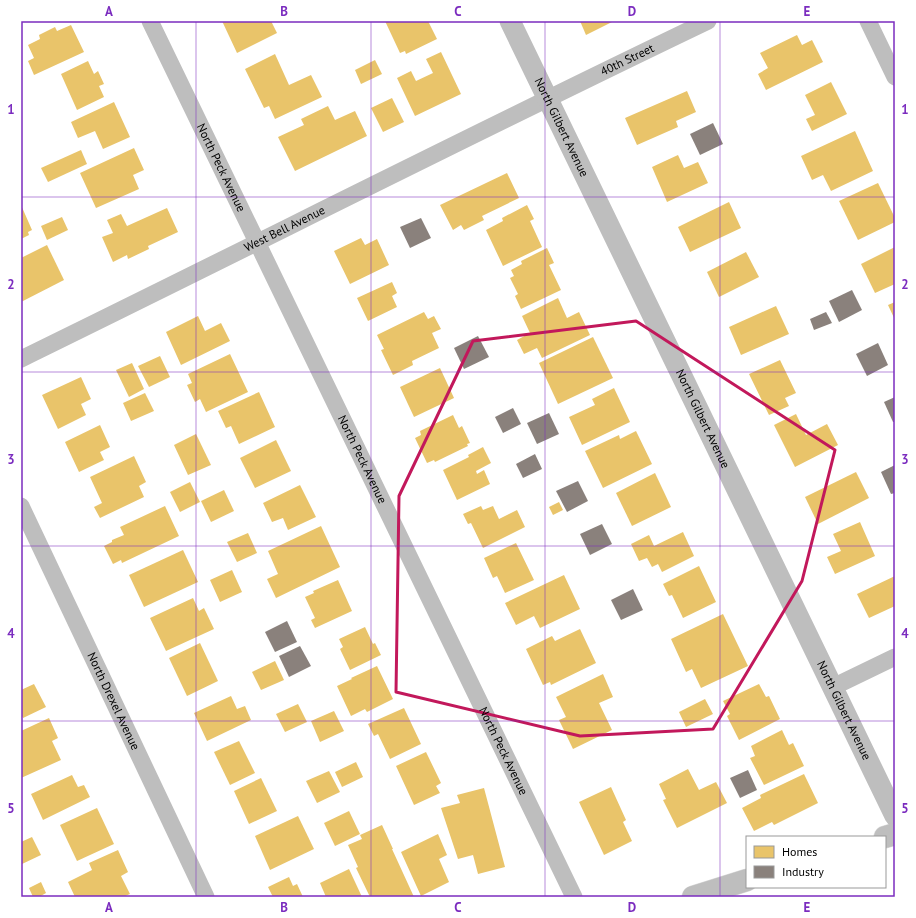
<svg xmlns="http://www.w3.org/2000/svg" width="916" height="918" viewBox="0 0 916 918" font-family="'PT Sans',sans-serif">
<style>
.homes{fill:#e9c46a}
.industry{fill:#8a817c}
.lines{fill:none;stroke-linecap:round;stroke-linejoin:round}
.primary-casing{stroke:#dbdbdb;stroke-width:23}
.minor{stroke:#bebebe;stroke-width:17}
.tertiary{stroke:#bebebe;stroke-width:21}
.primary{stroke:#bebebe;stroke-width:22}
.marked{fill:none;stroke:#c2185b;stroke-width:3;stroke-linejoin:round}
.grid{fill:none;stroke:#7b2cbf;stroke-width:1;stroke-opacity:0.55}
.labels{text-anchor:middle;stroke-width:4;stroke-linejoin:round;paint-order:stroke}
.street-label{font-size:12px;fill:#000;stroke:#fff}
.neatline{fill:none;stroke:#7b2cbf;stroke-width:1.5}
.grid-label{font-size:13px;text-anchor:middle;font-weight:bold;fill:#7b2cbf}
</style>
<rect width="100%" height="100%" fill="#fff"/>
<g class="homes">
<polygon points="222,21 271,21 277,33 237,53"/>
<polygon points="385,21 428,21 437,39 406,54 405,51 400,53"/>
<polygon points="580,21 614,21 586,35"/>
<polygon points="71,25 84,52 34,75 28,61 34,58 28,45 40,39 39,35 55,27 57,31"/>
<polygon points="797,35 802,45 812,40 823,62 766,90 758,74 768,68 760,53"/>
<polygon points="441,52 461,94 415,116 397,78 411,71 416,81 433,73 426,59"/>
<polygon points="275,54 289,85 311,75 322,97 275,119 269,106 264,108 245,69"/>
<polygon points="375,60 382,74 361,84 355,70"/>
<polygon points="88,61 94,74 98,71 104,84 99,86 104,97 77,110 61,74"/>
<polygon points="831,82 847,114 812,131 806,119 815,115 805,95"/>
<polygon points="687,91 696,112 676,121 678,127 637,145 625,118"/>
<polygon points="392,98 404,122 383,132 371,108"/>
<polygon points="114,102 130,137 103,149 95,131 78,138 71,122"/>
<polygon points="328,106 335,120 355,111 367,136 295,171 278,137 304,125 301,119"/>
<polygon points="855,131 873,171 831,191 823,175 812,180 801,156"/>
<polygon points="134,148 144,170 133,175 139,189 96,208 80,173"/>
<polygon points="81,150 87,164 48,182 41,168"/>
<polygon points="678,155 684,168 698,162 708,183 667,202 652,167"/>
<polygon points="507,173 519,198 482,216 484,220 464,230 461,225 453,230 440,205"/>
<polygon points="878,183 895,218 895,222 858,240 839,201"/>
<polygon points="729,202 741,228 690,252 678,227"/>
<polygon points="21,205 32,230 28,232 29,235 21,239"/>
<polygon points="527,205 534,219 530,221 542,247 503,266 486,230 503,221 502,218"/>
<polygon points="167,208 178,232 148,246 149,249 128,259 127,255 113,262 102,237 113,233 107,220 121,214 127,226"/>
<polygon points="62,217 68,230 47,240 41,226"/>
<polygon points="361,238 365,245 377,239 389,265 350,284 334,251"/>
<polygon points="47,245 64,280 21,302 21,258"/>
<polygon points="895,247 895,284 875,293 861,264"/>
<polygon points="547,248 554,263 549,265 561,290 521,309 515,296 518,294 510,278 514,276 511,270 522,264 521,261"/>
<polygon points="746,252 759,277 719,297 707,272"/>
<polygon points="392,282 397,293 392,296 397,307 368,321 357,298"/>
<polygon points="558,298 567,318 579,312 590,335 542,358 537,348 524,354 517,340 530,333 522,316"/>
<polygon points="895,302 895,320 888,305"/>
<polygon points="776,306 789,334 741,355 729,327"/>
<polygon points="424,312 428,319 434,316 441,329 432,333 439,348 412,361 413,365 393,375 381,350 384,349 377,335"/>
<polygon points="198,316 205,331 221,323 230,341 181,365 166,332"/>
<polygon points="593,337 613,378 558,404 539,363"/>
<polygon points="230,354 248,392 206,412 200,399 195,402 187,385 192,383 188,374"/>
<polygon points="160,356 170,377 149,387 138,366"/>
<polygon points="780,360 796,393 785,398 789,406 769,415 749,374"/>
<polygon points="132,363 144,389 129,397 116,370"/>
<polygon points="440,368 454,398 414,417 400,387"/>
<polygon points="81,377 91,399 81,404 86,415 58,429 42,395"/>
<polygon points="614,388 630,422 582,445 569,417 595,405 592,399"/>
<polygon points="259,392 275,427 239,444 231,426 226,428 218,411"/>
<polygon points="145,393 154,411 131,421 123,403"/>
<polygon points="796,414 806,435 827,424 838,445 795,467 774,425"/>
<polygon points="453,415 459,428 462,426 470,443 467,444 468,446 435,462 434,460 427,463 415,438 421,435 420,431"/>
<polygon points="100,425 110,447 100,452 104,460 79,472 65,442"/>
<polygon points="636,431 652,464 603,488 585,451 619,435 620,439"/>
<polygon points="196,434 211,465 188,475 174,445"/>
<polygon points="276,440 291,471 255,488 240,458"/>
<polygon points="483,447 491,463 476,471 477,474 484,470 490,484 457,500 443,470 469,457 468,455"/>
<polygon points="134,456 146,482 139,486 144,497 100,518 94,507 102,503 90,477"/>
<polygon points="856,472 869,498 818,524 805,497"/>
<polygon points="655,473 671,507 632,526 616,493"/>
<polygon points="190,482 200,502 180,512 170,492"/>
<polygon points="300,485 316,517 288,530 283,518 272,522 263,503"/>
<polygon points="224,490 234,511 211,522 201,501"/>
<polygon points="559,502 563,510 553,515 549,507"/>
<polygon points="165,506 179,536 122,563 121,560 113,564 104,546 112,542 112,540 124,535 120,527"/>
<polygon points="481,506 483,510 493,506 499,519 517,510 525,527 483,548 471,523 468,524 463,514"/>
<polygon points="860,522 875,556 835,574 827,557 841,551 833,534"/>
<polygon points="321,526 340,567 276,598 267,579 278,574 268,551"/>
<polygon points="683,532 694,556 662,572 658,564 652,567 647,558 639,561 631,544 649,535 654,546"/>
<polygon points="248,533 257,553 237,562 227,542"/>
<polygon points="516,543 534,580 505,593 497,576 493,578 484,558"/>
<polygon points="183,550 198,582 144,607 129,575"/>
<polygon points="699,566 716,602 683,618 672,595 669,596 663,584"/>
<polygon points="232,570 242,592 220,602 210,580"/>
<polygon points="564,575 580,609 540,628 534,616 516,625 505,603"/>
<polygon points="895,576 895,606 869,618 857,594"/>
<polygon points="338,580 352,611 315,628 311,620 315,618 305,597 314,593 313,591"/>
<polygon points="193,598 199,611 204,608 214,629 166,651 150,618"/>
<polygon points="723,614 748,666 701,688 692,669 686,672 671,639"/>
<polygon points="365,627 373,644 375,643 381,655 350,670 340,649 343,647 339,639"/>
<polygon points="580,629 596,663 551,685 550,682 543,685 526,649 552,636 555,641"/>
<polygon points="200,643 218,681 187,696 169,658"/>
<polygon points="275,661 284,680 261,690 252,672"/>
<polygon points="377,666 393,699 367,712 365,709 351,716 337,686 352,679 351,678"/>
<polygon points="603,674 613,697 599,703 612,730 573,749 559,720 566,717 556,697"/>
<polygon points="34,684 46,707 23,718 21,714 21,690"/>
<polygon points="759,684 766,697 769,696 780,719 739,740 727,716 730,714 723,701"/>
<polygon points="231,696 237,709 245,706 251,720 207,741 194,713"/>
<polygon points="705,699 713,714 686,727 679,712"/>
<polygon points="298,704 307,722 285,732 276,714"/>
<polygon points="404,708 421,744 390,759 378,734 374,736 368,724"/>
<polygon points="334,711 344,731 320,742 311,721"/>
<polygon points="49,718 58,738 52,741 61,760 21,778 21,731"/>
<polygon points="782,730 789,745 793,743 804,766 764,785 750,758 755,756 751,746"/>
<polygon points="239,741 255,773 230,785 214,752"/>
<polygon points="426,752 441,783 436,786 440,793 414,805 396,766"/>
<polygon points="356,762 363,777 342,787 335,772"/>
<polygon points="688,769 699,790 716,782 727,803 677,828 663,800 666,799 659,784"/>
<polygon points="329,771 340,792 317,803 306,781"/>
<polygon points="804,774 818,803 774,825 772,822 754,831 742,808 761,798 760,795"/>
<polygon points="72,775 78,787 84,785 90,797 43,820 31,794"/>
<polygon points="261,778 277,811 249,824 234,791"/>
<polygon points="611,787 626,820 623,822 632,841 604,855 579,802"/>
<polygon points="484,788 505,867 478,874 473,855 458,859 441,808 460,803 457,795"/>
<polygon points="97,808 114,844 77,861 60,825"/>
<polygon points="349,811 360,834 335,846 324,823"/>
<polygon points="298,816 314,849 270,870 255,836"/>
<polygon points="382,825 393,849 392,849 414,897 370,897 356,868 358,867 348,845 362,839 360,835"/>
<polygon points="438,834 447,855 439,859 449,882 421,896 401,852"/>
<polygon points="32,837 41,855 22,864 21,862 21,842"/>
<polygon points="118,850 128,872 121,876 130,894 123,897 75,897 68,882 92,870 89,863"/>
<polygon points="349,869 362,897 326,897 320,883"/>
<polygon points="289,877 293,886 297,884 303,897 273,897 268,887"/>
<polygon points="41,882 46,893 39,897 33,897 29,888"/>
</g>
<g class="industry">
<polygon points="713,123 723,144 700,155 690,134"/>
<polygon points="421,218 431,238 410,248 400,227"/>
<polygon points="852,290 862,310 839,322 829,301"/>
<polygon points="826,312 832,323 814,330 810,319"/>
<polygon points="478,336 489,357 464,369 454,348"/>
<polygon points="878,343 888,365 867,376 856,354"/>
<polygon points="895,397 895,422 893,422 884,402"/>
<polygon points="513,408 521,424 503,433 495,417"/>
<polygon points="549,413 559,434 537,444 527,423"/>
<polygon points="535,454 542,469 523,478 516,464"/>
<polygon points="895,465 895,493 891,494 881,472"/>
<polygon points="578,481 588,501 567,512 556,491"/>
<polygon points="602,524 612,544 590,555 580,534"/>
<polygon points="633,589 643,610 621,620 611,600"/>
<polygon points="287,621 297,642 275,652 265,632"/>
<polygon points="300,646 311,666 289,677 279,656"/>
<polygon points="748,770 757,790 740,798 730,778"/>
</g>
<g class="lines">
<defs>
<g id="primary">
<polyline points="885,837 895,834"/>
<polyline points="693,897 747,880"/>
</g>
</defs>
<use href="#primary" class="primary-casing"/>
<g class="minor">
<path id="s1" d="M150,21L574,897"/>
<polyline points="868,21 895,77"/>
<path id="s2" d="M21,359C250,247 478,131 708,21"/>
<path id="s3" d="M21,506L206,897"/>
<polyline points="833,687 895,657"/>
</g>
<path class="tertiary" id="s4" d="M510,21L895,816"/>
<use href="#primary" class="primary"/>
</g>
<path class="marked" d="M636,321L835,450L802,581L713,729L580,736L396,692L399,496L473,341Z"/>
<path class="grid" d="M196,21V897M371,21V897M545,21V897M720,21V897M21,197H895M21,372H895M21,546H895M21,721H895"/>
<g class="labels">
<g class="street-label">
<text dy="4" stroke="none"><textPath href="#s2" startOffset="676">40th Street</textPath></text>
<text dy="4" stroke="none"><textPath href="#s4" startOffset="118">North Gilbert Avenue</textPath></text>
<text dy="4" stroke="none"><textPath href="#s1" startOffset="163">North Peck Avenue</textPath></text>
<text dy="4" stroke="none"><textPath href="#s2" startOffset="294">West Bell Avenue</textPath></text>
<text dy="4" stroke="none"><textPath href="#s4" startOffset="442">North Gilbert Avenue</textPath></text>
<text dy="4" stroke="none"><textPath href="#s1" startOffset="487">North Peck Avenue</textPath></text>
<text dy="4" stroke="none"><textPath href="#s3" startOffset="216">North Drexel Avenue</textPath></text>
<text dy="4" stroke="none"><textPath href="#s4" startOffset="766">North Gilbert Avenue</textPath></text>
<text dy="4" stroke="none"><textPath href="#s1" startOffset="811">North Peck Avenue</textPath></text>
</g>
</g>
<rect width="916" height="918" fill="none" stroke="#ffffff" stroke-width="44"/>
<rect x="746" y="836" width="140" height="52" fill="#ffffff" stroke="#999999"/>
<rect x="754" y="846" width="20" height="12" fill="#e9c46a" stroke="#999999"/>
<text x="782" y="856" font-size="12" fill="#000000">Homes</text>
<rect x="754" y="866" width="20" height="12" fill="#8a817c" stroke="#999999"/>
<text x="782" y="876" font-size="12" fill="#000000">Industry</text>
<rect x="22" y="22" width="872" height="874" class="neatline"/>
<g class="grid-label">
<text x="109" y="16">A</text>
<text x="284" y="16">B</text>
<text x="458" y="16">C</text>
<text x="632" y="16">D</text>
<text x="807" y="16">E</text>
<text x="11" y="114">1</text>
<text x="905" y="114">1</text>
<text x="11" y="289">2</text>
<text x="905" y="289">2</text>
<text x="11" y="464">3</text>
<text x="905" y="464">3</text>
<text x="11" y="638">4</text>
<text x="905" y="638">4</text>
<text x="11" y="813">5</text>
<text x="905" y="813">5</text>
<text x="109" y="912">A</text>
<text x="284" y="912">B</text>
<text x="458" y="912">C</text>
<text x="632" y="912">D</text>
<text x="807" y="912">E</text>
</g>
</svg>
